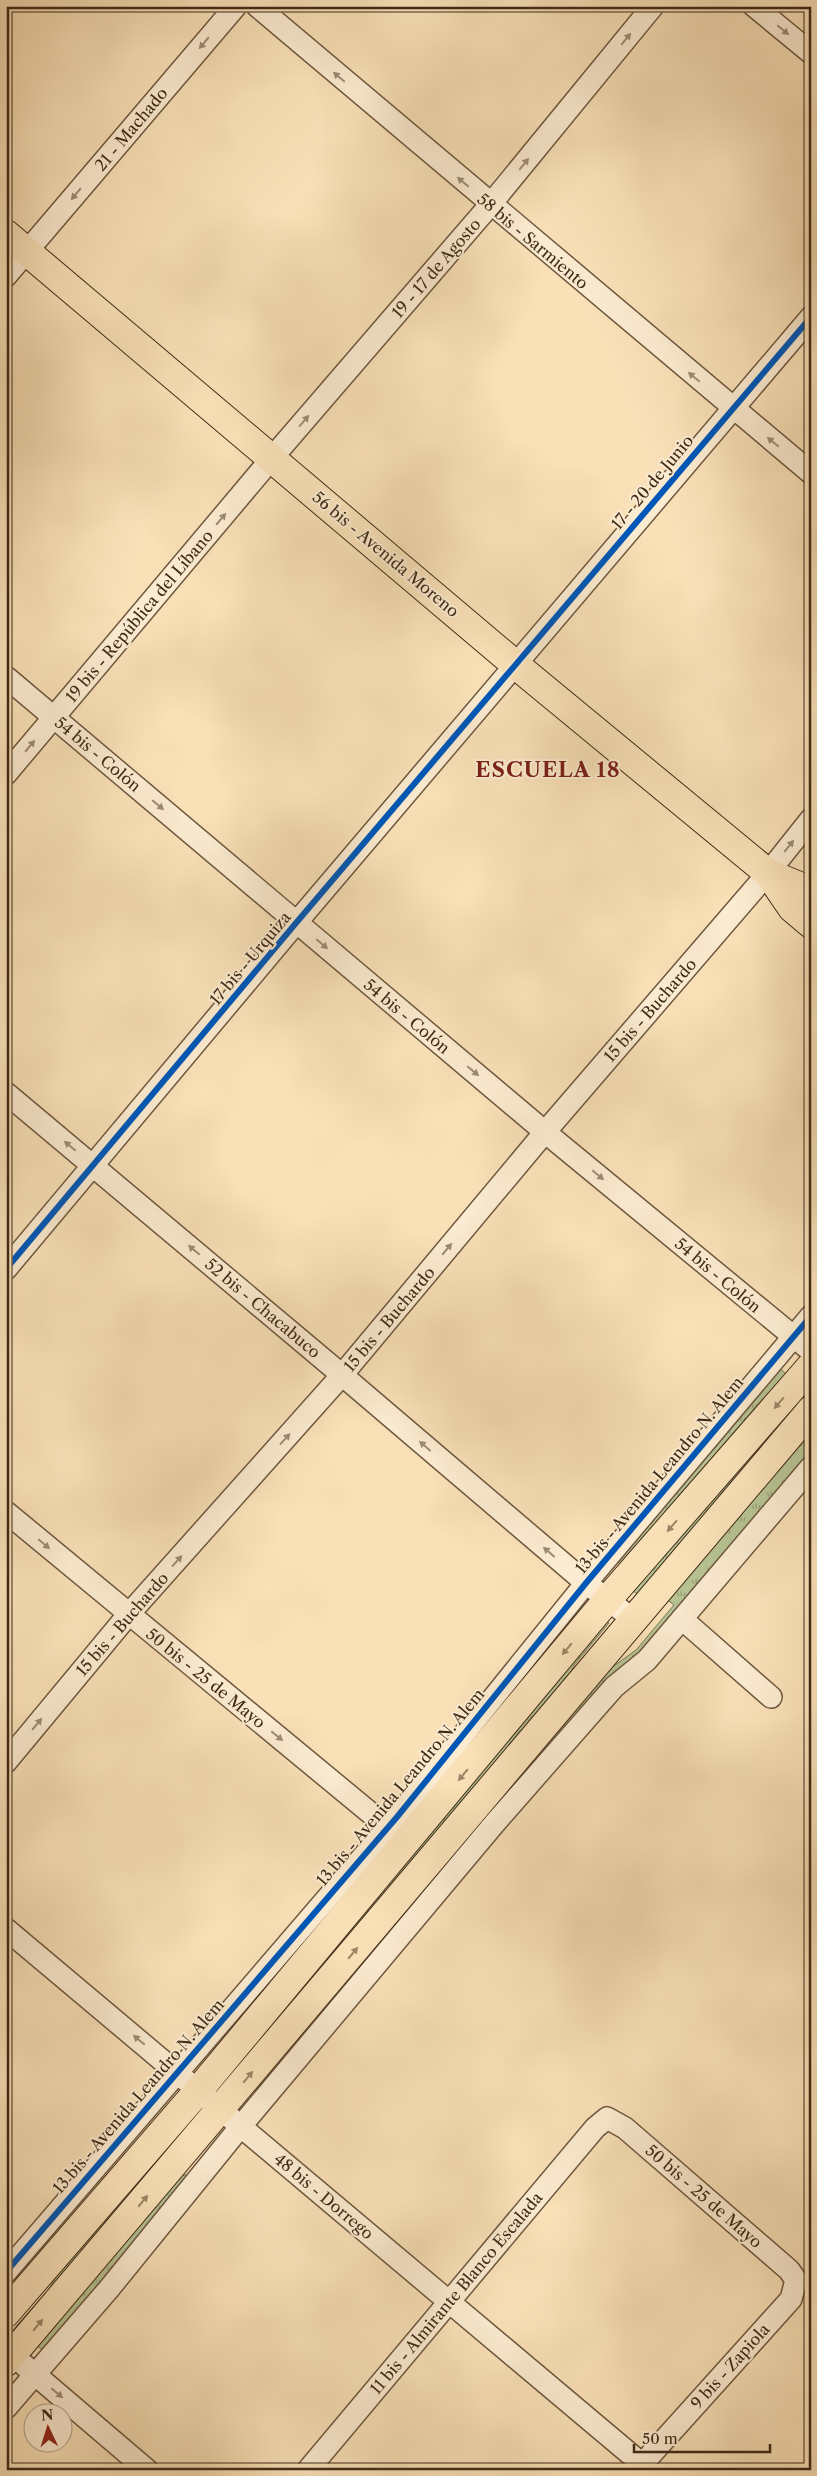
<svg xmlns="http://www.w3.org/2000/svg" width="817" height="2476" viewBox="0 0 817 2476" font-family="'Libre Caslon Text',serif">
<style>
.grass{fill:url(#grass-tufts);stroke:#7b7755}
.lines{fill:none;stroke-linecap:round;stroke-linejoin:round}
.minor-casing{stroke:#6e583f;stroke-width:24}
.major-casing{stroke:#3f2b17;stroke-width:30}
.minor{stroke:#fbebd0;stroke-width:21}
.major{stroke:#f9e0b7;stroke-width:28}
.cycleway-casing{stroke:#fbebd0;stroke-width:9}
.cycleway{stroke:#0057b8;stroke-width:6}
.oneway{fill:#9d8b74}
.oneway2{fill:#9c8667}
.labels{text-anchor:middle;stroke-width:4;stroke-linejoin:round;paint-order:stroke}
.street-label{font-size:16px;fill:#3f2b17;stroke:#fbebd0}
.district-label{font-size:21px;font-weight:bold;letter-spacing:1px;fill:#7a1f14;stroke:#fbebd0}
</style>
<defs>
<pattern id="grass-tufts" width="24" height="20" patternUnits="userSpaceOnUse" patternTransform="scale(1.25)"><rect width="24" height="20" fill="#b7c393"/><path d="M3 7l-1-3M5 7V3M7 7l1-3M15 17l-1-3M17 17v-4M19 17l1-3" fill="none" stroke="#969f77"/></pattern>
</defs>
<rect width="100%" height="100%" fill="#f9e0b7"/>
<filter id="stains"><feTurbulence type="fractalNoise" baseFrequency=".004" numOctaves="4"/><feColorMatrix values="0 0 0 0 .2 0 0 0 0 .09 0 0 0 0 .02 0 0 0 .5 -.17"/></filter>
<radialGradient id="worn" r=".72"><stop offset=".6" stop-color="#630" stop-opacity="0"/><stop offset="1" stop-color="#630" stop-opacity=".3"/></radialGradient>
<g class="grass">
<polygon points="778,1366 790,1378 626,1569 618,1562"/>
<polygon points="811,1376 811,1395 641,1597 632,1590"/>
<polygon points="811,1431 811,1460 677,1619 458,1857 435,1873 604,1673 636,1650 674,1605 665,1598"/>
<polygon points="603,1619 609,1623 575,1664 560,1692 224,2089 217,2083"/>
<polygon points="200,2109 174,2140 149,2178 16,2336 11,2332 50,2288 61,2266"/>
<polygon points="191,2174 44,2351 36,2345 178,2176"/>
</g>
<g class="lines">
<defs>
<g id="minor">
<polyline points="257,6 811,473"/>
<polyline points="754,6 811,53"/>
<polyline points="6,276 236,6"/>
<polyline points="6,677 545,1132 811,1351"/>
<polyline points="6,774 272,458 490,205 653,6"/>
<polyline points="6,1093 342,1375 586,1583 634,1620"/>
<polyline points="6,1269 296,923 811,317"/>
<polyline points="6,1512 397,1835"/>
<polyline points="682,1619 771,1697"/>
<polyline points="6,1762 128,1615 342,1375 545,1132 768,873 811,819"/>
<polyline points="6,1929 642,2464"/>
<polyline points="6,2272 397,1817 586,1583 811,1316"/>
<polyline points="24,2365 147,2470"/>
<polyline points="6,2408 108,2290 241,2126 494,1824 614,1687 647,1660 811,1467"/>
<polyline points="308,2470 595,2128 607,2118 625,2128 789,2270 796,2280 791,2299 637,2470"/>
</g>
<g id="major">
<polyline points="6,234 517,666 768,873 792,908 811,924"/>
<polyline points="768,873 811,891"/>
<polyline points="6,2313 198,2091 608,1599 811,1366"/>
<polyline points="6,2362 811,1410"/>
</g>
</defs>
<use href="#minor" class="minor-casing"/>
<use href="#major" class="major-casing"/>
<use href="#minor" class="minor"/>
<use href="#major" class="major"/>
<defs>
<g id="cycleway">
<polyline points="6,1269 296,923 811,317"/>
<polyline points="6,2272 397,1817 586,1583 811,1316"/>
</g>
</defs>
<use href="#cycleway" class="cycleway-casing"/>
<use href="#cycleway" class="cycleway"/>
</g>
<defs><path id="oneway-solid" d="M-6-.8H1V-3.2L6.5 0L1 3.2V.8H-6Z" transform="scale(1.25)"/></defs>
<g class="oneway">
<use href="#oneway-solid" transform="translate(783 30) rotate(40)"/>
<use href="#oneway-solid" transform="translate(626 39) rotate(-51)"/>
<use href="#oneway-solid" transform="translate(204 43) rotate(130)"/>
<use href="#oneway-solid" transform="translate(339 77) rotate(-140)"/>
<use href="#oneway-solid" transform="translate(524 164) rotate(-51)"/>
<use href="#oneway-solid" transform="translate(463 182) rotate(-140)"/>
<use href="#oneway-solid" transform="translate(76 194) rotate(130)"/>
<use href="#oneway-solid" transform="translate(694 377) rotate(-140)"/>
<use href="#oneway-solid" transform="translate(304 421) rotate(-49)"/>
<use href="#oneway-solid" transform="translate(773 442) rotate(-141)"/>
<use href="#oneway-solid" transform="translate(221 519) rotate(-50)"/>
<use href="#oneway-solid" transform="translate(30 746) rotate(-50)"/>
<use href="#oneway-solid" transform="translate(158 805) rotate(40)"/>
<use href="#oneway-solid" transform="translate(789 846) rotate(-51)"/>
<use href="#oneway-solid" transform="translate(322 944) rotate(40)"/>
<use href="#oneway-solid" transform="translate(473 1071) rotate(40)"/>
<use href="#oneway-solid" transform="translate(70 1146) rotate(-140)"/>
<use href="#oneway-solid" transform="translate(598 1175) rotate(40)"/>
<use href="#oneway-solid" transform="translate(447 1249) rotate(-50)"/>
<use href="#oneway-solid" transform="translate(194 1250) rotate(-140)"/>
<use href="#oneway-solid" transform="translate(285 1439) rotate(-48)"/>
<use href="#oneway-solid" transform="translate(425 1446) rotate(-139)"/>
<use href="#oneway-solid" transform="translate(44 1544) rotate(40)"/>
<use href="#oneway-solid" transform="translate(549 1552) rotate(-139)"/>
<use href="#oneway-solid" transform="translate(177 1561) rotate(-48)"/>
<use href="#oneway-solid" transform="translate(37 1724) rotate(-50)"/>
<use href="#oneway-solid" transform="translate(277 1736) rotate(39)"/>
<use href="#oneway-solid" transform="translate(139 2040) rotate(-140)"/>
<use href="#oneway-solid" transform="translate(57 2393) rotate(40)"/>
</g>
<g class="oneway2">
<use href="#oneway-solid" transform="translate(779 1403) rotate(131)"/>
<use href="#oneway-solid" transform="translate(672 1526) rotate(131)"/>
<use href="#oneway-solid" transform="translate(567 1649) rotate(130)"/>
<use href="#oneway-solid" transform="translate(463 1775) rotate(130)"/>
<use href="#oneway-solid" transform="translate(353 1953) rotate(-50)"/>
<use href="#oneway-solid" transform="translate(248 2077) rotate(-50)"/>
<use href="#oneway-solid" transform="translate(143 2201) rotate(-50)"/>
<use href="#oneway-solid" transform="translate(38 2325) rotate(-50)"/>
</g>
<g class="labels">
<g class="street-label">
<text transform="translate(131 129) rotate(-50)" y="6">21 - Machado</text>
<text transform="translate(533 241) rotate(40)" y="6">58 bis - Sarmiento</text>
<text transform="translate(436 268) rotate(-49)" y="6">19 - 17 de Agosto</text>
<text transform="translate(652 482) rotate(-50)" y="6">17 - 20 de Junio</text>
<text transform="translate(386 554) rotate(40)" y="6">56 bis - Avenida Moreno</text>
<text transform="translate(139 616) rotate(-50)" y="6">19 bis - República del Líbano</text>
<text transform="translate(98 754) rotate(40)" y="6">54 bis - Colón</text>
<text transform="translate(250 958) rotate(-50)" y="6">17 bis - Urquiza</text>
<text transform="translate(650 1010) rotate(-49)" y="6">15 bis - Buchardo</text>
<text transform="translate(407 1016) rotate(40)" y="6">54 bis - Colón</text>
<text transform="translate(718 1275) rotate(40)" y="6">54 bis - Colón</text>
<text transform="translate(263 1308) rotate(40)" y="6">52 bis - Chacabuco</text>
<text transform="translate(389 1319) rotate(-50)" y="6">15 bis - Buchardo</text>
<text transform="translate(659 1475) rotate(-50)" y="6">13 bis - Avenida Leandro N. Alem</text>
<text transform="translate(122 1624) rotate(-49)" y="6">15 bis - Buchardo</text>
<text transform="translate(206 1678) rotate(39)" y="6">50 bis - 25 de Mayo</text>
<text transform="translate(400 1787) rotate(-50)" y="6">13 bis - Avenida Leandro N. Alem</text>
<text transform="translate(138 2096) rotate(-49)" y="6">13 bis - Avenida Leandro N. Alem</text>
<text transform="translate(324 2196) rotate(40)" y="6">48 bis - Dorrego</text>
<text transform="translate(704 2196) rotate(41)" y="6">50 bis - 25 de Mayo</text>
<text transform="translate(456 2293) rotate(-50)" y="6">11 bis - Almirante Blanco Escalada</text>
<text transform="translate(730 2366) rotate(-48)" y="6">9 bis - Zapiola</text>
</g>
<g class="district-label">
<text x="548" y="777">ESCUELA 18</text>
</g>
</g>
<rect width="817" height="2476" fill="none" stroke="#f9e0b7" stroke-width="25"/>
<rect x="8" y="8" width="802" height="2461" fill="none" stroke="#3f2b17" stroke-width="2.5"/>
<rect x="12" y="12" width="792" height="2451" fill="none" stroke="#3f2b17"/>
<g transform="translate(48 2428) rotate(356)"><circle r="24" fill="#fbebd0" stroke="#b09e86"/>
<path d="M0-4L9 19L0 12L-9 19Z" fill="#8f2418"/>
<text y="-8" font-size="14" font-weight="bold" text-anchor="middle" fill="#3f2b17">N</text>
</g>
<path d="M634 2444v8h136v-8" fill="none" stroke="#3f2b17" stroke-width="2.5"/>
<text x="642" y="2444" font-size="15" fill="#3f2b17" stroke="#fbebd0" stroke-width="4" paint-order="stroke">50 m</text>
<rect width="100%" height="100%" filter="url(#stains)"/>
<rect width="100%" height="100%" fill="url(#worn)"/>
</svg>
